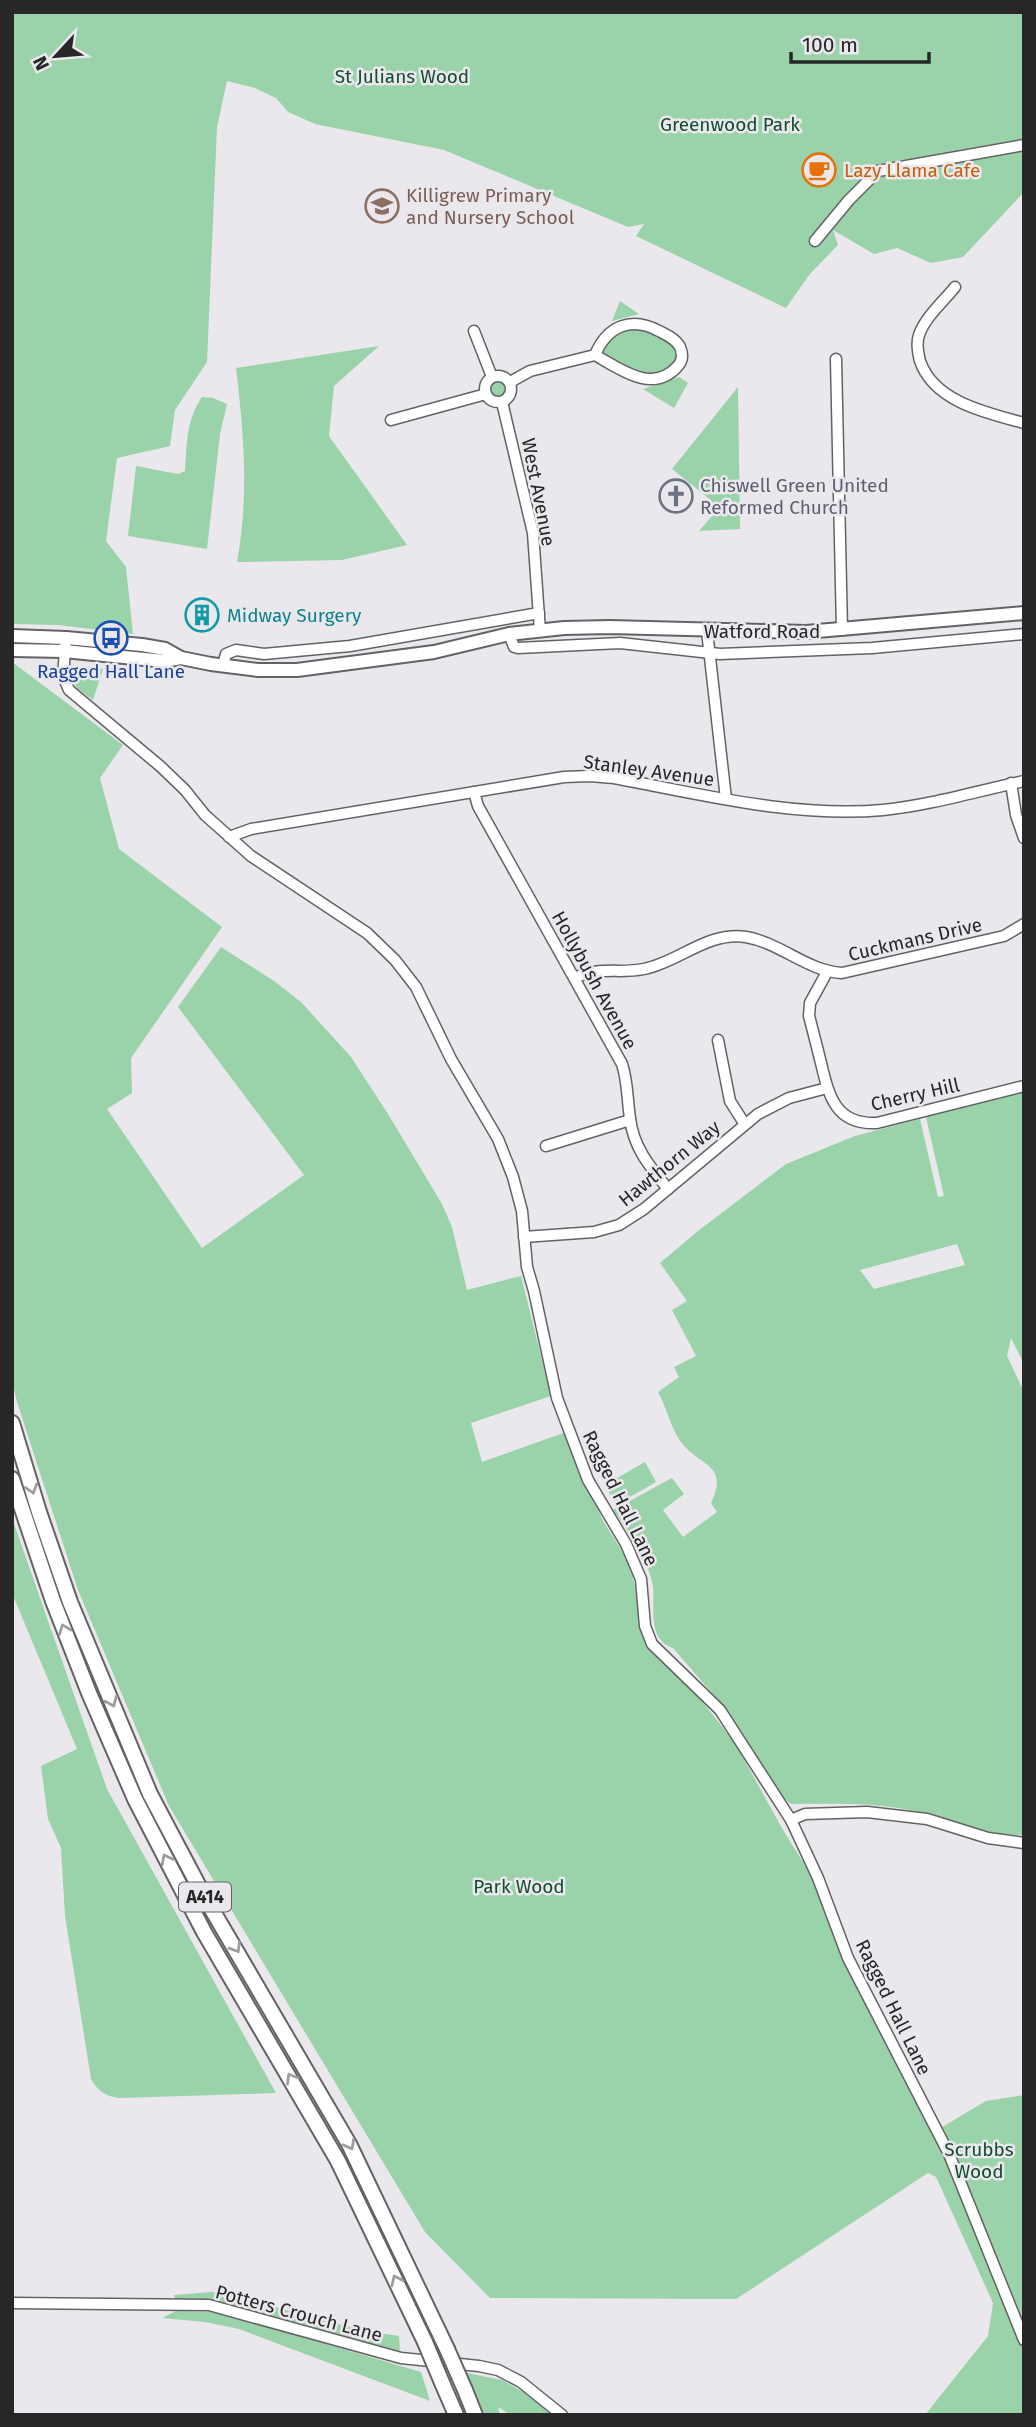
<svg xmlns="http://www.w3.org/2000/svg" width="1036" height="2427" viewBox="0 0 1036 2427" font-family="'Fira Sans',sans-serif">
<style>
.green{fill:#9ad2aa;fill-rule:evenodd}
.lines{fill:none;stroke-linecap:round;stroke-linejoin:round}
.minor-casing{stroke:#646265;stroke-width:13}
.major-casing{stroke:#646265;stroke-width:16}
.highway-casing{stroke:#646265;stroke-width:18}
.minor{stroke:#fff;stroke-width:10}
.major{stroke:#fff;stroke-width:12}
.highway{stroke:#fff;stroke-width:14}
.highway-bridge-casing{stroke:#646265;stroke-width:18;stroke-linecap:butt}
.highway-bridge{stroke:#fff;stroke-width:14}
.oneway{stroke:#9e9e9e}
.labels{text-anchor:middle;stroke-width:5;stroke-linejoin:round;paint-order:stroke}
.shield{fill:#eae8ed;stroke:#626163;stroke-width:2}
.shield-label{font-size:18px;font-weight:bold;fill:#282728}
.park-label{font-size:19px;fill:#114e2b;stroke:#eae8ed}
.food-label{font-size:19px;fill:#c56008;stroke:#eae8ed;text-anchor:start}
.education-label{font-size:19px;fill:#785e54;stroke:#eae8ed;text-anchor:start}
.worship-label{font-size:19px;fill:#5b616d;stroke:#eae8ed;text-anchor:start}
.street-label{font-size:19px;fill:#282728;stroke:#eae8ed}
.culture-label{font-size:19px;fill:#0d838f;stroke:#eae8ed;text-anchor:start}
.transit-label{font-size:19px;fill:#164399;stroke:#eae8ed}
</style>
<rect width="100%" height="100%" fill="#eae8ed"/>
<g class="green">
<polygon points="12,12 1024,12 1024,192 963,257 931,263 897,248 874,254 833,230 838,245 809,275 786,308 636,236 644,224 628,227 444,150 315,124 288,112 276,98 255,88 227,81 217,127 207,362 175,410 170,446 117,458 106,541 126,567 133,634 58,625 12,624"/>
<polygon points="620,301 639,314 612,321"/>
<path d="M628,328C648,329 671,333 677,355C667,389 610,371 602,350L607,339Z"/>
<path d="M379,346L334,386L329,436L407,545L342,560L237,562C249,497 244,434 236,368Z"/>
<polygon points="679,377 688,383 674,408 643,389"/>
<circle cx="499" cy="389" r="8"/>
<polygon points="738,387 740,529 699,531 713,515 712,501 672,469"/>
<path d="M202,397L213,398L227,404L220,434L207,549L128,536L136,466L178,474L185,471C187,444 186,420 202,397Z"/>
<polygon points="12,662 123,745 100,778 119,849 222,927 131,1058 132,1093 107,1109 202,1248 304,1175 178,1007 221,947 274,981 301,1002 351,1057 388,1114 442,1204 452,1227 467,1290 521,1276 551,1396 471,1423 482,1462 566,1432 603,1521 631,1565 645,1642 669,1668 681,1675 735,1743 783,1830 816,1883 873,1999 932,2133 986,2101 1024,2095 1024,2415 925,2415 988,2336 993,2303 936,2177 928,2173 736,2299 490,2298 425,2232 169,1806 78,1590 17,1402 12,1380"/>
<polygon points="82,667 103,669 93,700 77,688 70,678"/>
<path d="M1024,1092V1364L1011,1338L1007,1356L1024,1392V1835C985,1836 947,1818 909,1810C870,1802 829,1804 791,1804L776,1792L724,1707L673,1648C647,1640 655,1608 653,1586C652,1580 649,1572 647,1566C639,1545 626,1527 613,1510L672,1478L684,1494L663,1510L683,1537L717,1512L711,1503C730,1463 698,1466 681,1442C670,1427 667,1408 658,1392L679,1377L674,1367L696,1356L672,1310L687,1301L660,1263L698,1231L786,1164L855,1136L920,1119L938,1197L944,1196L926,1117ZM957,1244L965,1265L874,1289L860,1270Z"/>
<polygon points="645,1462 656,1482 616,1505 605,1485"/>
<path d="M12,1518L107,1789L276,2093L119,2098C105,2096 98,2091 91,2079L65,1916L61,1848L48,1819L41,1766L77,1749L12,1593Z"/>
<path d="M212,2292C275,2304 335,2328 399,2336L400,2351C372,2346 344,2339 316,2331C270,2317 225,2298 175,2300L174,2295Z"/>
<polygon points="176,2311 209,2312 245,2320 421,2372 430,2401 239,2329 205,2322 162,2318"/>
<polygon points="467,2373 502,2380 534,2398 555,2415 511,2415 498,2407 500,2415 485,2415"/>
</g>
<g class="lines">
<defs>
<g id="minor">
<polyline points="815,241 849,200 878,171 1024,145"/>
<path d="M955,287C944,301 925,317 919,335C916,343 918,353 920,361C934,402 987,413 1024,423"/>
<polyline points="474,331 492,377"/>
<polyline points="836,359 842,630"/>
<circle cx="498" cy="389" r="13"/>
<path d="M510,382L530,371L595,355C620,369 652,394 677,367C683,361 683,354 680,347C676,339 667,335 659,331C631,316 607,326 595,355"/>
<polyline points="502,402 533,533 540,631"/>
<polyline points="391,420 486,394"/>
<polyline points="707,631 726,799"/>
<polyline points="509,634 514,647 518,648 620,643 720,654 872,648 1024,634"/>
<polyline points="66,638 63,676 69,690 160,766 185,790 205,815 251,856 367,933 395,960 416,987 451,1059 498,1139 513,1177 522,1211 527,1267 534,1291 557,1398 588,1480 626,1544 641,1579 645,1626 652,1644 720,1710 791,1820 818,1878 848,1958 949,2154 1024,2340"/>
<polyline points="223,665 226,654 236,650 264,654 350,646 539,613"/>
<polyline points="1011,783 1016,815 1024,838"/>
<path d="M474,792L478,806L622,1064C628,1082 627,1099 630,1118C633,1147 650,1167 668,1189"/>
<path d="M229,837L251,829L564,777L590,776L614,778C701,794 793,818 883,810C931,805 977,791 1024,781"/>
<path d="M827,972L810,1003L809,1016C813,1031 817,1047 821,1063C829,1097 836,1125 877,1123L1024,1086"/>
<path d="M575,978C597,966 620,974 644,969C679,962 708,931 746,937C781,943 807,971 842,973L1004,936L1024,924"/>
<polyline points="718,1040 730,1101 744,1123"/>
<polyline points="546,1146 630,1120"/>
<polyline points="524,1237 594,1232 619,1225 644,1209 758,1114 789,1098 827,1088"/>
<polyline points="791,1820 805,1814 867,1812 927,1819 988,1838 1024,1843"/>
<polyline points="12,2303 209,2305 401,2358 479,2366 498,2370 521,2382 562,2415"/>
</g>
<g id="major">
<polyline points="12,636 66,638 142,645 165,649 181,658 211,664 258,670 297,670 434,652 509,634 564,628 610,627 806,632 1024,613"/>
<polyline points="12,650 64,651 164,661 181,658"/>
</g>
<g id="highway">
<polyline points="12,1423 39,1512 70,1602 150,1794 204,1896 349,2144 447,2349"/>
<polyline points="12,1479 53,1601 89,1693 135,1799 204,1932 338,2161 425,2342"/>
<polyline points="443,2385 456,2415"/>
<polyline points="465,2390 475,2415"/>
</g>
</defs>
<use href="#minor" class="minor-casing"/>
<use href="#major" class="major-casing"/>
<use href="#highway" class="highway-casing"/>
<use href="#minor" class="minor"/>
<use href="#major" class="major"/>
<use href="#highway" class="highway"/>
<defs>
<g id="highway-bridge">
<polyline points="425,2342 443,2385"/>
<polyline points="447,2349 465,2390"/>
</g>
</defs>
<use href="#highway-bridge" class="highway-bridge-casing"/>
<use href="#highway-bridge" class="highway-bridge"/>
</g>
<defs><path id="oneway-chevron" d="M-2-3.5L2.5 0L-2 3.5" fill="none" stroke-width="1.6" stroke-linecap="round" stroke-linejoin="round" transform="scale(1.75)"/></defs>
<g class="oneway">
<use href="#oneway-chevron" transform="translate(32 1489) rotate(73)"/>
<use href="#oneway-chevron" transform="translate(64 1629) rotate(-111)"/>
<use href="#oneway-chevron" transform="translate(112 1702) rotate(67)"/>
<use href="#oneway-chevron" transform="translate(166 1859) rotate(-117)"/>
<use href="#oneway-chevron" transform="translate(236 1948) rotate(59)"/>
<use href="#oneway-chevron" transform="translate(291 2078) rotate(-120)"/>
<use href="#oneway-chevron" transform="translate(350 2145) rotate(62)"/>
<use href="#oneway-chevron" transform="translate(396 2280) rotate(-115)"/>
</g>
<defs>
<symbol id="cafe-ring" viewBox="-11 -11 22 22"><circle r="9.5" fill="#eae8ed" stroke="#e8710a" stroke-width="1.5"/><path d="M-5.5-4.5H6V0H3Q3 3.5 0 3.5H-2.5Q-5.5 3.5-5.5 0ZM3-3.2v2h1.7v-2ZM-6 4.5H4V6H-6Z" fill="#e8710a"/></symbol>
<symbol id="school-ring" viewBox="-11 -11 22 22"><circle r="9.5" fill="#eae8ed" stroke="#8d6e63" stroke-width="1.5"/><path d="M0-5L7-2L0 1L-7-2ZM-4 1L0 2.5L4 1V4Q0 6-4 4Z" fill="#8d6e63"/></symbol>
<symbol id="church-ring" viewBox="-11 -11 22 22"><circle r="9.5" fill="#eae8ed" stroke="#6b7280" stroke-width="1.5"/><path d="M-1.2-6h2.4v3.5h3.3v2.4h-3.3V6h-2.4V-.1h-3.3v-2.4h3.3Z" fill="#6b7280"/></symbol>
<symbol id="building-ring" viewBox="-11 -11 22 22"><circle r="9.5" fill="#eae8ed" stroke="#0f9aa8" stroke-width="1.5"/><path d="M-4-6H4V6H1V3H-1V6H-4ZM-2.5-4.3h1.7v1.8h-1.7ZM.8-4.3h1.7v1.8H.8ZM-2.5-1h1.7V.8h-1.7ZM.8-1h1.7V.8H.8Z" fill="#0f9aa8"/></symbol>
<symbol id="bus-ring" viewBox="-11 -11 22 22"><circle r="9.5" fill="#eae8ed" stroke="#1a4fb4" stroke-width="1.5"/><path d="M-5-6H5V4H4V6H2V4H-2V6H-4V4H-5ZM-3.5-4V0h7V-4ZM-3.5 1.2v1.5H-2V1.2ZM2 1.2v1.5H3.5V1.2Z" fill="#1a4fb4"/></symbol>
</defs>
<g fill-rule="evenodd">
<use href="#cafe-ring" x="800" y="151" width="38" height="38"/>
<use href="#school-ring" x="363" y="187" width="38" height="38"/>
<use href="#church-ring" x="657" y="477" width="38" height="38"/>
<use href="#building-ring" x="183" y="596" width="38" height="38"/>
<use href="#bus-ring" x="92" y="619" width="38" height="38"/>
</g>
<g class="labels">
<rect class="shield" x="179" y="1882.5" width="52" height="29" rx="5"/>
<g class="shield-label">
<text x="205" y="1903">A414</text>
</g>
<g class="park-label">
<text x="402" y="83">St Julians Wood</text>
<text x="730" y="131">Greenwood Park</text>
<text x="519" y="1893">Park Wood</text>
<text x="979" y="2156">Scrubbs<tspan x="979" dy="22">Wood</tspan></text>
</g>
<g class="food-label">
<text x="844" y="177">Lazy Llama Cafe</text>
</g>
<g class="education-label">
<text x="406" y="202">Killigrew Primary<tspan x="406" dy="22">and Nursery School</tspan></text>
</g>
<g class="worship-label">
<text x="700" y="492">Chiswell Green United<tspan x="700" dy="22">Reformed Church</tspan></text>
</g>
<g class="street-label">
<text transform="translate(539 492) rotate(79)" y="7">West Avenue</text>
<text x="762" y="638">Watford Road</text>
<text transform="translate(649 770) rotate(8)" y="7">Stanley Avenue</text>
<text transform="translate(915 939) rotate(-13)" y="7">Cuckmans Drive</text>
<text transform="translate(595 980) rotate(61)" y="7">Hollybush Avenue</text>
<text transform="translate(915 1094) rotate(-13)" y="7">Cherry Hill</text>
<text transform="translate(669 1163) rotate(-39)" y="7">Hawthorn Way</text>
<text transform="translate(621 1498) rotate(64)" y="7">Ragged Hall Lane</text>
<text transform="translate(894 2007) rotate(64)" y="7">Ragged Hall Lane</text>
<text transform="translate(299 2313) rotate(15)" y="7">Potters Crouch Lane</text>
</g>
<g class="culture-label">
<text x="227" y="622">Midway Surgery</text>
</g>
<g class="transit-label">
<text x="111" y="678">Ragged Hall Lane</text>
</g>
</g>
<rect width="1036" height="2427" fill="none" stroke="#282728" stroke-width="28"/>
<g transform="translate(56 56) rotate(244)" stroke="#eae8ed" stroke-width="5" paint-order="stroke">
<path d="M0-5L12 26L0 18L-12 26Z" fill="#282728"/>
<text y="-10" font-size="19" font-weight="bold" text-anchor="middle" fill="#282728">N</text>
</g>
<path d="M791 52v10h138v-10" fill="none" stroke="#282728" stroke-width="3.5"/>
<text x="802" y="52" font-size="21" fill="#282728" stroke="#eae8ed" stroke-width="5" paint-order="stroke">100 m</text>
</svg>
